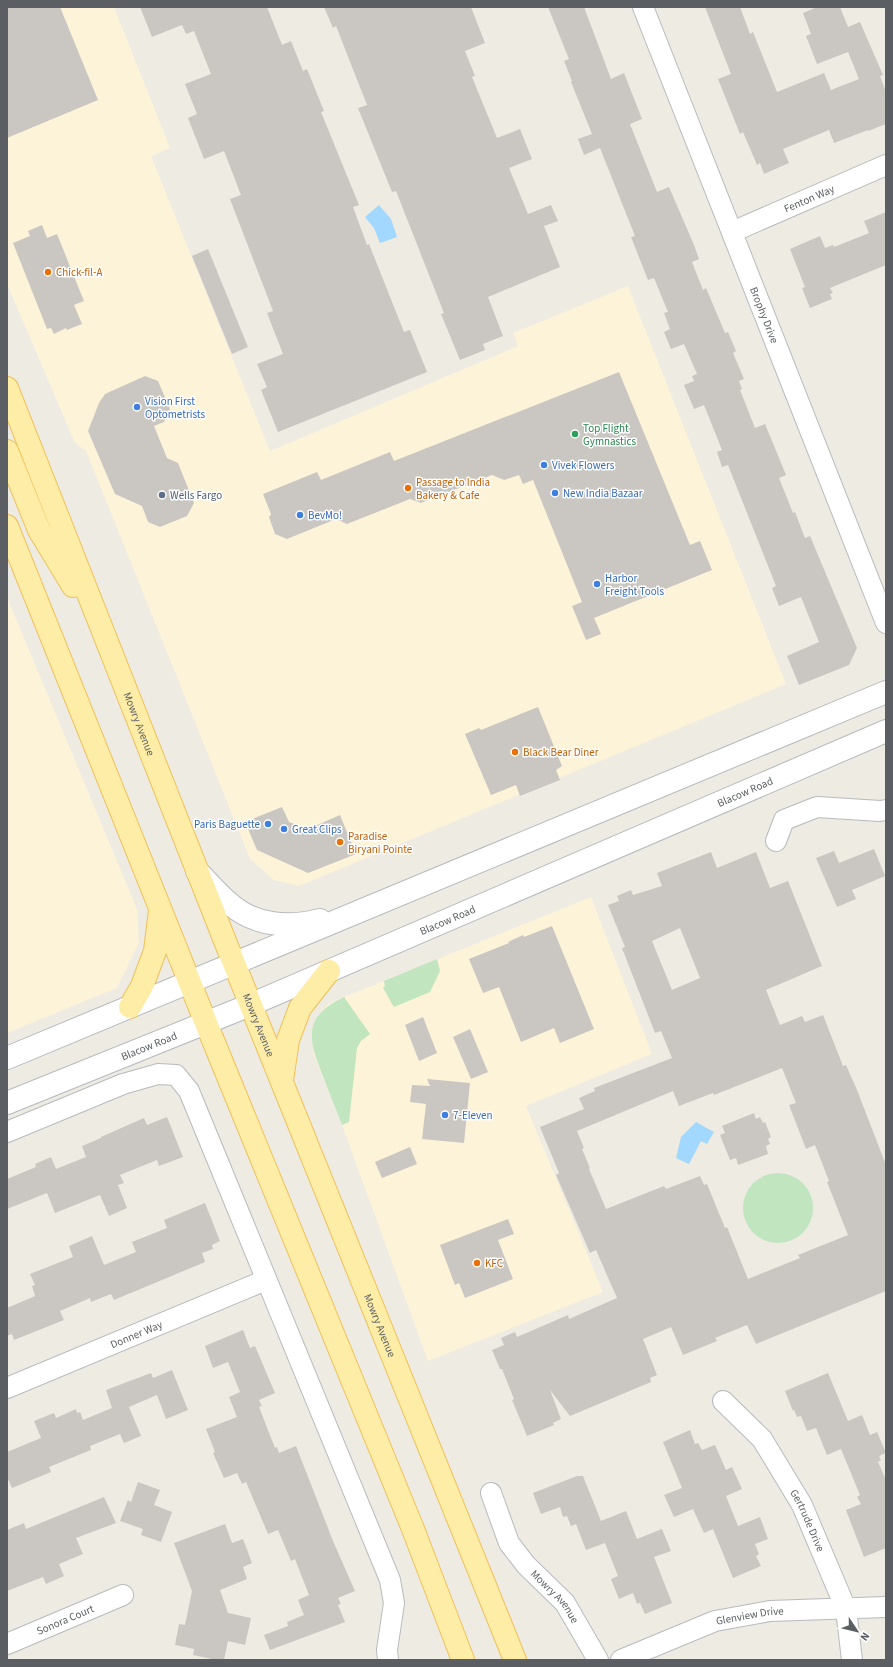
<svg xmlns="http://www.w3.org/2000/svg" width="893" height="1667" viewBox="0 0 893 1667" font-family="'Source Sans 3',sans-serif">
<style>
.commercial{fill:#fdf3d8}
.green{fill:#c0e5bf}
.water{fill:#a2d8fe}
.building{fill:#cac7c2;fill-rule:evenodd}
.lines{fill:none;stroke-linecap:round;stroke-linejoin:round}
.minor-casing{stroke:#b8babf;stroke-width:22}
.secondary-casing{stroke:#b6babf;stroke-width:24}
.primary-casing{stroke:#f0c159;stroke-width:24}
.minor{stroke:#fff;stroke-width:20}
.secondary{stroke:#fff;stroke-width:22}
.primary{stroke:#feeda7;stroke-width:22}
.food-dot{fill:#e8710a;stroke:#fff;stroke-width:1.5}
.shop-dot{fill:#3f7fe0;stroke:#fff;stroke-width:1.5}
.leisure-dot{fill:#2e9e5b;stroke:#fff;stroke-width:1.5}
.service-dot{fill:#5c6f8a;stroke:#fff;stroke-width:1.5}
.labels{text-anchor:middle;stroke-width:3;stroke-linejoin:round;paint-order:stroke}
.street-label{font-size:11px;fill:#5b5f63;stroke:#fff}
.food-label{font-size:11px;fill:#c56008;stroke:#fff;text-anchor:start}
.shop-label{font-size:11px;fill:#366cbe;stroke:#fff;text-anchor:start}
.leisure-label{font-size:11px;fill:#27864d;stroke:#fff;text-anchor:start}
.service-label{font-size:11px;fill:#4e5e75;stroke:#fff;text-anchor:start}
</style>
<rect width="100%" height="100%" fill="#edebe2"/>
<g class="commercial">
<polygon points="7,7 114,7 170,148 151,156 270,451 518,346 513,333 628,286 786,684 299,886 274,880 250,859 86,451 75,443 7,284"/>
<polygon points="7,597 137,909 139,943 117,988 7,1033"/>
<polygon points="591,897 652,1054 526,1106 603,1292 428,1361 342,1125 314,1055 311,1033 314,1024 320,1013 328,1004 344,997"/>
</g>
<g class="green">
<polygon points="437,959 440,971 430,992 394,1007 383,988 385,986 384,981"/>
<path d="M344,997L370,1034L361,1041L357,1048L349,1122L342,1125C336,1109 329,1093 323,1076C308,1039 302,1017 344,997Z"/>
<circle cx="778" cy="1208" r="35"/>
</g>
<g class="water">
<polygon points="379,205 391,219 397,237 380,243 374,228 365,217"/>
<polygon points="696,1122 714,1132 707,1144 701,1141 689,1164 676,1158 681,1137"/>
</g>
<g class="building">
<polygon points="7,7 60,7 98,100 7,138"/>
<polygon points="140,7 267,7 282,45 291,41 303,71 307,69 324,111 321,112 359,205 353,207 367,245 369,244 404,332 410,330 427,372 278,432 261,390 267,387 257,364 283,354 267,313 273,311 230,199 241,195 224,151 204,159 188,118 197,114 185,84 211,74 194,31 186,34 182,25 152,37"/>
<polygon points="324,7 471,7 485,43 465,51 475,76 472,77 497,138 520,129 532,159 509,168 528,214 551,205 558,221 544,226 560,267 488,297 503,336 483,344 485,350 460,360 441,314 444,313 396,191 392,192 358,108 367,105 336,26 333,28"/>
<polygon points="548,7 584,7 611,79 624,73 642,119 630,124 657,192 669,187 694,245 699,259 692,262 703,290 706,288 725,333 728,332 736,351 733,353 744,379 739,381 742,389 740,390 755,428 765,424 786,475 779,478 793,513 795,512 805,538 810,536 857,648 849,665 799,685 787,656 819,642 801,597 779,606 772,588 776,586 728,465 722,467 717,452 722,450 704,405 694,409 684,385 694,381 692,376 697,374 684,344 671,349 664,332 670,329 664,313 668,312 654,278 648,280 631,237 635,236 600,148 584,155 578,139 592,134 571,82 572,81 564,61 569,59"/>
<polygon points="705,7 740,7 750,34 753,32 777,92 824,73 831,90 859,79 848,52 817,64 806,36 811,34 803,13 817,7 840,7 848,27 860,22 883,75 880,76 886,92 886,124 868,131 868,130 834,143 829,130 783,149 789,163 764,174 760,163 757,165 743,132 740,134 718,79 731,74"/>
<polygon points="886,212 886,265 830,288 833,293 830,294 832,299 810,308 802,288 805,287 790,249 820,236 825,248 833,245 834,247 869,233 864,221"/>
<polygon points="42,225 47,238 57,234 84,301 74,305 82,324 67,330 66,328 54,334 51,328 47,329 13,243 30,236 28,231"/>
<polygon points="208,249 248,347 232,354 192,256"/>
<polygon points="619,372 690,545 700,541 712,570 594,618 601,634 586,640 572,606 582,602 533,480 523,484 519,475 504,480 492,475 421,503 410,499 347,524 336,519 287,539 275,534 269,517 271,514 263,494 317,472 321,480 390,452 394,461"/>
<polygon points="145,376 158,381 170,409 164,422 154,426 167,458 178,463 194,503 187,516 160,527 148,522 142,506 115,494 88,431 99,403 105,394"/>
<polygon points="538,707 562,766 556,770 560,780 520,796 516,785 491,795 465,734 479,728 481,730"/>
<polygon points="282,807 289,822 308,829 340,815 356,854 308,873 257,850 245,822"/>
<polygon points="874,849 885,876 852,890 856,899 837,907 816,858 834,851 839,863"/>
<path d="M711,852L717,868L756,852L770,888L788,881L822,966L766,990L780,1025L802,1016L805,1022L823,1015L843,1066L846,1065L857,1090L886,1165V1291L756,1344L747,1325L715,1338L717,1341L683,1355L671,1327L643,1339L657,1375L650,1378L651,1382L570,1416L550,1390L561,1419L553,1423L554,1425L527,1436L512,1400L514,1399L502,1369H500L492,1350L504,1345L501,1338L515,1332L517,1337L568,1315L569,1319L617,1298L596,1250L590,1253L556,1175L559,1173L540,1127L584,1109L579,1098L595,1091L594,1088L672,1058L661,1031L655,1033L622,948L625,947L608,905L619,901L617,896L631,890L633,895L662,886L657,873ZM680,928L700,978L672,990L652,941ZM782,1068L796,1103L789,1105L806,1149L815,1145L829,1181L827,1182L848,1235L798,1255L800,1258L748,1279L727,1227L725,1228L707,1184L704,1185L700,1176L666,1189L664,1186L606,1209L589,1169L590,1168L582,1149L584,1148L577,1131L673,1091L679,1106L713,1093L714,1095Z"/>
<polygon points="552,926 594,1029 560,1043 554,1028 521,1042 499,987 483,993 469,959 509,943 508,942 523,935 524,937"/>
<polygon points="423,1017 437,1053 419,1061 405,1025"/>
<polygon points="470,1029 488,1072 471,1079 453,1037"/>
<polygon points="427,1079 470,1083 464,1143 422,1139 426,1104 410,1102 412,1085 430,1086"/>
<polygon points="754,1113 756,1119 760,1117 763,1123 765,1122 771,1137 768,1139 770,1144 766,1146 768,1154 738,1165 736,1158 730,1160 720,1135 725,1133 722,1126"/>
<polygon points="167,1117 183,1157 159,1166 157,1160 120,1175 124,1183 118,1185 127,1208 109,1216 100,1195 55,1213 47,1193 7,1209 7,1179 36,1167 35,1164 51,1157 56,1169 86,1157 82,1146 101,1138 101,1137 144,1118 147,1125"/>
<polygon points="410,1147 417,1164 382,1178 375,1162"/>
<polygon points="205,1203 220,1241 212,1245 213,1249 202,1253 205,1262 114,1300 111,1294 91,1302 90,1298 60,1311 64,1320 14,1340 12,1334 7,1336 7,1308 35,1296 32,1286 35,1285 30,1274 73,1257 69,1246 92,1236 104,1265 136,1252 132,1242 167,1228 164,1220"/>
<polygon points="508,1219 514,1234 498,1240 513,1279 465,1298 459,1283 455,1285 440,1245"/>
<polygon points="243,1330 250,1348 255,1346 275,1393 259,1400 262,1406 259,1407 275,1448 277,1447 279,1453 296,1446 333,1541 355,1591 338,1598 341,1604 338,1605 345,1622 270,1650 264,1635 288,1626 287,1622 304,1615 298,1600 309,1595 295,1559 291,1561 278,1530 268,1534 246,1482 242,1484 237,1473 224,1478 213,1453 215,1452 206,1429 237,1417 229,1397 240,1392 228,1362 213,1368 205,1346"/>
<polygon points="172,1370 188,1410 166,1419 157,1395 129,1407 141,1436 124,1443 120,1434 90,1446 91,1450 49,1467 51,1472 12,1488 7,1477 7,1452 41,1438 34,1421 54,1413 56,1418 76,1409 77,1413 80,1412 83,1420 112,1408 106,1390 151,1373 153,1378"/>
<polygon points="828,1373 848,1421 862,1415 870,1435 877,1432 886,1453 879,1456 881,1460 878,1462 886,1480 886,1548 864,1557 846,1510 861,1504 857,1497 860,1495 841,1449 827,1455 816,1428 807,1431 801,1416 797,1417 794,1410 793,1411 785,1391"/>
<polygon points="690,1430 695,1444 698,1443 702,1450 715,1445 726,1470 732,1467 742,1489 726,1496 738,1526 760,1517 768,1539 755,1544 759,1554 756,1556 761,1566 733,1578 713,1529 704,1533 693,1509 674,1517 664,1495 682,1488 663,1442"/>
<polygon points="577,1476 583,1476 601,1521 626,1511 637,1539 662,1529 671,1551 654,1557 672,1603 645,1614 640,1603 637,1604 633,1593 619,1599 611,1579 618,1576 605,1543 586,1550 576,1524 571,1526 567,1516 563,1517 560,1507 541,1514 533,1493"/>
<polygon points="138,1482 160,1490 154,1505 172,1512 161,1542 141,1535 143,1529 120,1521 128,1500 131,1502"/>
<polygon points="104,1497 116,1523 76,1538 83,1554 59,1564 64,1576 46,1584 43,1577 7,1591 7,1530 24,1523 26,1529"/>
<polygon points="225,1524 232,1543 243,1539 252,1563 243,1567 247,1579 220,1590 228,1613 251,1618 245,1645 228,1641 224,1660 217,1660 193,1655 194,1649 175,1645 179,1624 185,1625 192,1591 174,1543"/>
</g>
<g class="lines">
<defs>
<g id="minor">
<path id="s1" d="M643,7L886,623"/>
<path id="s2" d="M732,232L886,165"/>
<polyline points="776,841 784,820 817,807 880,811 886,810"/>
<polyline points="7,1132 123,1084 158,1074 176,1075 189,1091 390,1580 394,1603 387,1650 388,1660"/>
<path id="s3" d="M7,1388L266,1280"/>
<path id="s4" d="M723,1401L762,1439L802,1505L846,1609L852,1660"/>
<path id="s5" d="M491,1493L509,1543L526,1565L565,1603L598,1660"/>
<path id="s6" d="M7,1644L123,1595"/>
<path id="s7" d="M621,1660L715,1621L770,1611L886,1607"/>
</g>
<g id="secondary">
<path d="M197,871C208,882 218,894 230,904C255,926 289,928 320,920"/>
<polyline points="7,1058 886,692"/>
<path id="s8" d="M7,1103L250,1005L886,731"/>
</g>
<g id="primary">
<path id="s9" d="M7,388L225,941L515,1660"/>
<polyline points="7,451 39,530 73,586"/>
<polyline points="7,526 206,1023 413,1529 463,1660"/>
<polyline points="130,1007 142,986 155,951 160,910"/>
<polyline points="282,1080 288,1040 300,1008 329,971"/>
</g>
</defs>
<use href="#minor" class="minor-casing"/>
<use href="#secondary" class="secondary-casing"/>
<use href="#primary" class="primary-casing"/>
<use href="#minor" class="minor"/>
<use href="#secondary" class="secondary"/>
<use href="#primary" class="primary"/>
</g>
<g class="food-dot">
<circle cx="48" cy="272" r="4"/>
<circle cx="408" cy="488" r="4"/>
<circle cx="515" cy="752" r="4"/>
<circle cx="340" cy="842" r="4"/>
<circle cx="477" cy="1263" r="4"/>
</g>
<g class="shop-dot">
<circle cx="137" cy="407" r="4"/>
<circle cx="544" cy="465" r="4"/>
<circle cx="555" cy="493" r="4"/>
<circle cx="300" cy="515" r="4"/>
<circle cx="597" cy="584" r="4"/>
<circle cx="268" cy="824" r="4"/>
<circle cx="284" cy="829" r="4"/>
<circle cx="445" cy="1115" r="4"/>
</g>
<circle class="leisure-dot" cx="575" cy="434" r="4"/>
<circle class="service-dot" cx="162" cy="495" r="4"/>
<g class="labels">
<g class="street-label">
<text dy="4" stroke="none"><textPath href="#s2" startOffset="84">Fenton Way</textPath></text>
<text dy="4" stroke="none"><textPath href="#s1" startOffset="331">Brophy Drive</textPath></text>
<text dy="4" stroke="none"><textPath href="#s9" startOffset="361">Mowry Avenue</textPath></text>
<text dy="4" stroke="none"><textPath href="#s8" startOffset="801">Blacow Road</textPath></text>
<text dy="4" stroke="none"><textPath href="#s8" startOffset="477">Blacow Road</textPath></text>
<text dy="4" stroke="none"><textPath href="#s9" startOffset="685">Mowry Avenue</textPath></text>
<text dy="4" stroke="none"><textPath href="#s8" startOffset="153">Blacow Road</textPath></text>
<text dy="4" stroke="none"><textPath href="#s9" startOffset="1009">Mowry Avenue</textPath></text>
<text dy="4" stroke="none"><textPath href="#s3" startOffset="140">Donner Way</textPath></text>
<text dy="4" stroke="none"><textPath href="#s4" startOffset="148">Gertrude Drive</textPath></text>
<text dy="4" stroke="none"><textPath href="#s5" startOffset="124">Mowry Avenue</textPath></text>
<text dy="4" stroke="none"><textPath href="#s7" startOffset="137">Glenview Drive</textPath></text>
<text dy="4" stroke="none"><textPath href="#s6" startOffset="63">Sonora Court</textPath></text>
</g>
<g class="food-label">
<text x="56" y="276">Chick-fil-A</text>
<text x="416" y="486">Passage to India<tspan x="416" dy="13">Bakery &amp; Cafe</tspan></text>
<text x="523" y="756">Black Bear Diner</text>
<text x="348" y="840">Paradise<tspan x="348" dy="13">Biryani Pointe</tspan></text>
<text x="485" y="1267">KFC</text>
</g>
<g class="shop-label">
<text x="145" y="405">Vision First<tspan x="145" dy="13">Optometrists</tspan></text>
<text x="552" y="469">Vivek Flowers</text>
<text x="563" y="497">New India Bazaar</text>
<text x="308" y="519">BevMo!</text>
<text x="605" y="582">Harbor<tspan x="605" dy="13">Freight Tools</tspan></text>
<text x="260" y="828" text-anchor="end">Paris Baguette</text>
<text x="292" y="833">Great Clips</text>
<text x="453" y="1119">7-Eleven</text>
</g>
<g class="leisure-label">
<text x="583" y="432">Top Flight<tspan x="583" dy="13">Gymnastics</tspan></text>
</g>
<g class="service-label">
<text x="170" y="499">Wells Fargo</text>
</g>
</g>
<rect width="893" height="1667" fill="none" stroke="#5b5f63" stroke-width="16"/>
<g transform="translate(857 1631) rotate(125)" stroke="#ffffff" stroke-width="3" paint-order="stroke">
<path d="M0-3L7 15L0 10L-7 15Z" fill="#5b5f63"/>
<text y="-6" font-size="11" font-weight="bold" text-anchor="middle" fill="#5b5f63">N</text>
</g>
</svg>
